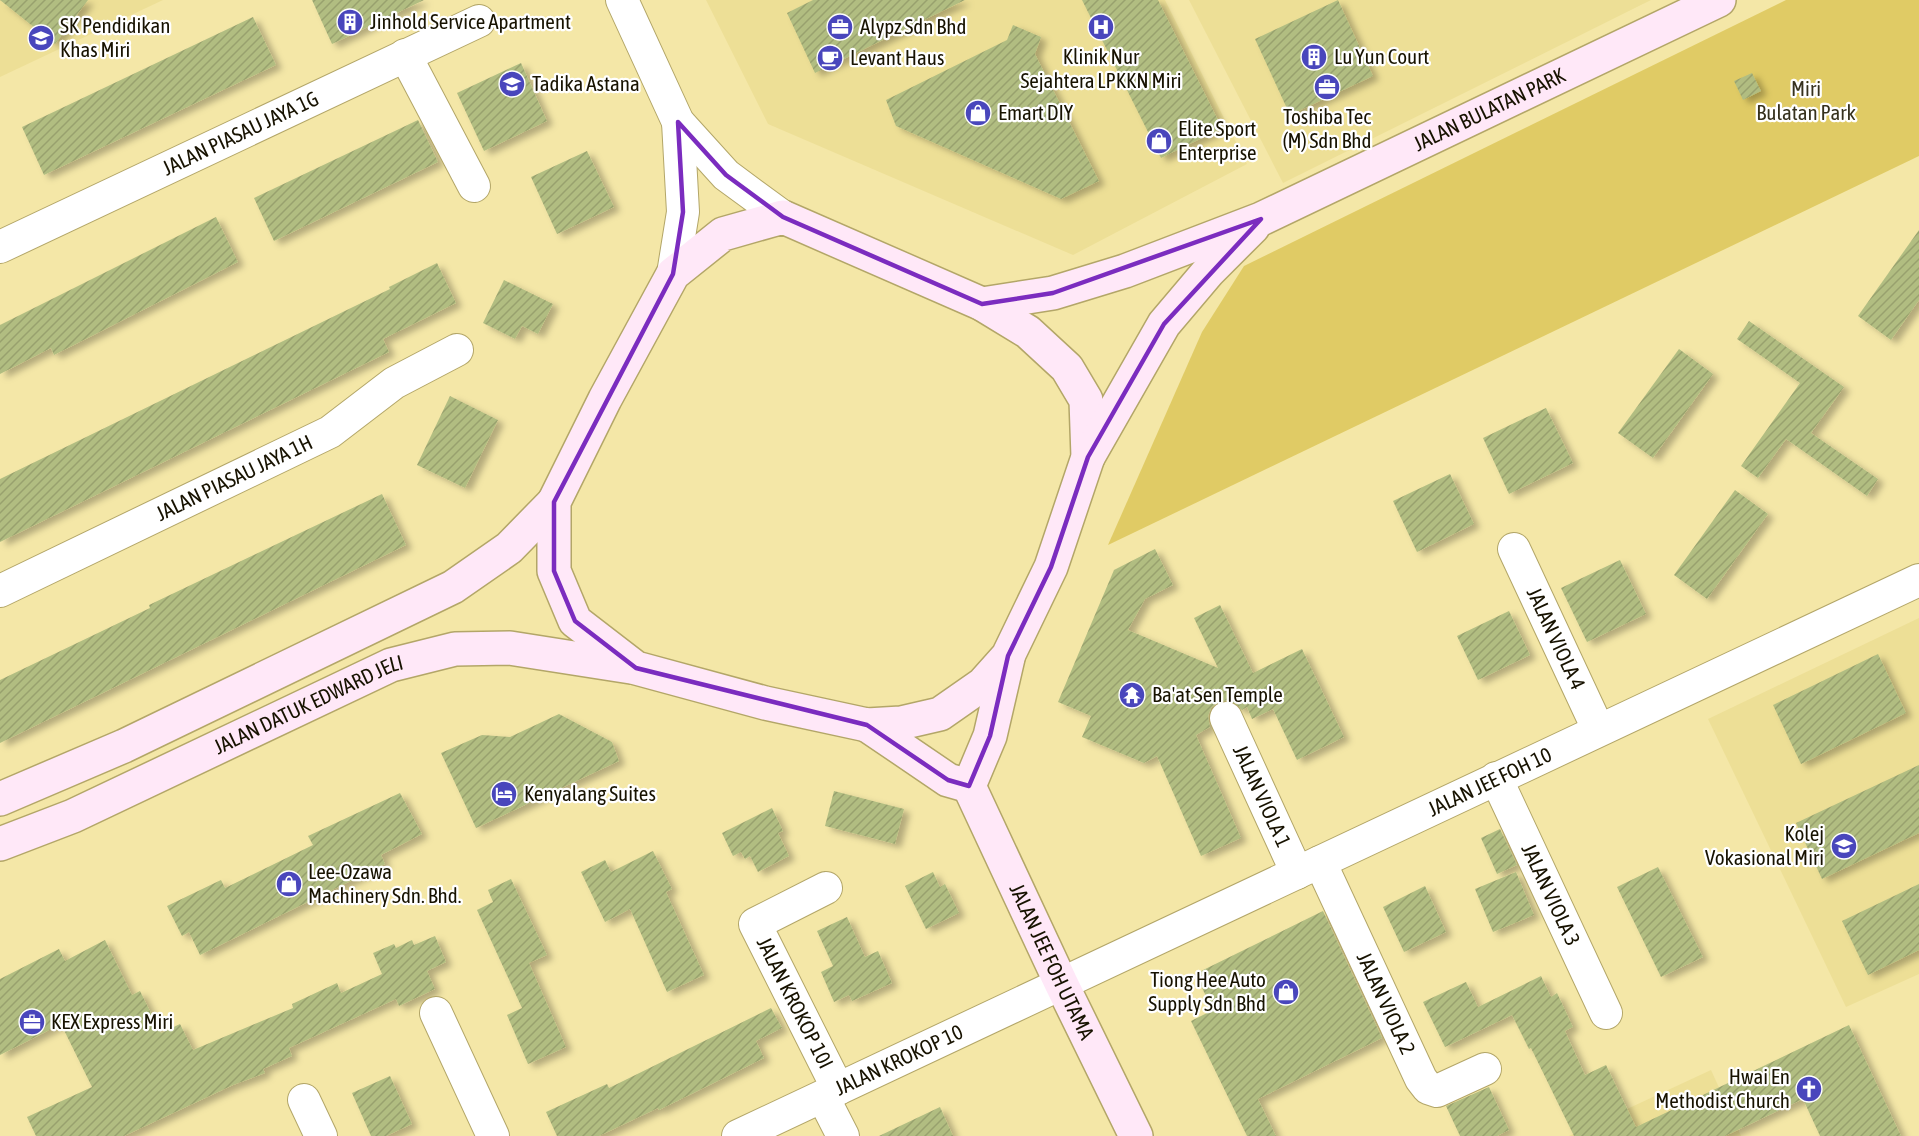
<svg xmlns="http://www.w3.org/2000/svg" width="1919" height="1136" viewBox="0 0 1919 1136" font-family="'Asap Condensed',sans-serif">
<style>
.built{fill:#eddf96}
.green{fill:#e0cb65}
.building{fill:url(#building-hatch);filter:url(#shadow)}
.lines{fill:none;stroke-linecap:round;stroke-linejoin:round}
.street-casing{stroke:#b3a668;stroke-width:34}
.secondary-casing{stroke:#b3a668;stroke-width:36}
.street{stroke:#fff;stroke-width:32}
.secondary{stroke:#ffe8f8;stroke-width:33}
.marked{fill:none;stroke:#7b2cbf;stroke-width:4.5;stroke-linejoin:round}
.labels{text-anchor:middle;stroke-width:4.5;stroke-linejoin:round;paint-order:stroke}
.poi-label{font-size:21px;fill:#171200;stroke:#fff;text-anchor:start}
.park-label{font-size:21px;fill:#36311d;stroke:#fff}
.street-label{font-size:21px;fill:#171200;stroke:#fff}
</style>
<defs>
<pattern id="building-hatch" width="6" height="6" patternUnits="userSpaceOnUse" patternTransform="scale(1.5)"><rect width="6" height="6" fill="#b1bd81"/><path d="M-1 1l2-2M0 6l6-6M5 7l2-2" fill="none" stroke="#98a16e"/></pattern>
<filter id="shadow"><feDropShadow dx="6" dy="4" stdDeviation="3" flood-color="#0004"/></filter>
</defs>
<rect width="100%" height="100%" fill="#f4e7a7"/>
<g class="built">
<polygon points="0,0 163,0 0,77"/>
<polygon points="706,0 1165,0 1247,164 1073,255 768,124"/>
<polygon points="1189,0 1651,0 1283,183"/>
<polygon points="1919,618 1919,974 1846,1007 1708,719"/>
<polygon points="1711,1070 1741,1136 1569,1136"/>
</g>
<polygon class="green" points="1786,0 1919,0 1919,156 1108,545 1202,332 1244,266"/>
<g class="building">
<polygon points="0,0 88,0 55,44"/>
<polygon points="312,0 424,0 332,44"/>
<polygon points="813,0 965,0 815,73 787,13"/>
<polygon points="1082,0 1158,0 1222,128 1161,158"/>
<polygon points="1338,0 1373,76 1290,115 1255,39"/>
<polygon points="253,17 276,65 44,175 22,127"/>
<polygon points="1013,25 1041,37 1035,54 1099,181 1061,199 896,126 886,100 1007,40"/>
<polygon points="521,63 547,121 484,151 457,93"/>
<polygon points="1752,73 1761,91 1743,100 1734,81"/>
<polygon points="418,120 438,162 274,241 254,198"/>
<polygon points="587,151 614,207 557,234 531,177"/>
<polygon points="216,217 238,262 54,355 51,348 0,374 0,325"/>
<polygon points="1919,230 1919,300 1891,340 1858,316"/>
<polygon points="437,263 456,303 383,339 389,352 0,542 0,479 390,289 389,287"/>
<polygon points="504,280 553,304 538,334 522,326 515,339 483,323"/>
<polygon points="1749,321 1844,387 1811,433 1878,479 1867,496 1786,439 1758,478 1741,466 1800,383 1737,339"/>
<polygon points="1679,349 1713,374 1653,458 1618,433"/>
<polygon points="450,396 498,420 465,488 417,465"/>
<polygon points="1546,408 1573,463 1509,494 1483,438"/>
<polygon points="1450,474 1474,524 1417,552 1393,501"/>
<polygon points="1735,490 1768,514 1707,599 1674,575"/>
<polygon points="382,494 406,545 0,743 0,680 150,608 149,605"/>
<polygon points="1155,549 1173,585 1145,599 1128,630 1218,668 1194,618 1220,605 1253,673 1302,649 1344,737 1297,760 1273,709 1252,719 1247,707 1242,710 1228,700 1218,702 1211,708 1208,716 1210,727 1196,735 1241,838 1201,856 1157,756 1144,763 1082,737 1091,716 1058,702 1114,570"/>
<polygon points="1620,560 1646,614 1587,642 1561,588"/>
<polygon points="1509,611 1530,655 1478,680 1457,636"/>
<polygon points="1878,654 1906,713 1801,764 1773,705"/>
<polygon points="559,714 612,742 619,761 476,828 441,753 482,735 510,737"/>
<polygon points="1919,765 1919,833 1822,879 1796,823"/>
<polygon points="834,791 904,809 895,844 825,826"/>
<polygon points="400,793 422,834 381,855 385,864 200,955 189,932 182,936 167,906 221,880 225,888 313,845 308,836"/>
<polygon points="772,808 783,831 778,833 789,856 758,872 750,856 745,859 741,852 733,856 722,833"/>
<polygon points="1500,829 1517,865 1497,874 1481,838"/>
<polygon points="653,851 672,889 666,892 704,975 667,992 630,909 605,922 581,872 605,860 611,872"/>
<polygon points="1658,867 1703,957 1661,977 1617,887"/>
<polygon points="933,872 940,887 945,884 959,913 926,929 905,886"/>
<polygon points="1516,872 1534,915 1493,932 1475,889"/>
<polygon points="511,879 547,955 529,963 566,1047 528,1064 507,1015 522,1008 477,910 493,902 488,890"/>
<polygon points="1919,884 1919,950 1868,975 1842,921"/>
<polygon points="1425,886 1446,932 1404,952 1383,907"/>
<polygon points="1323,911 1382,1038 1258,1099 1276,1136 1247,1136 1191,1021 1213,1010 1195,974"/>
<polygon points="847,917 865,957 878,951 892,983 852,1001 849,995 834,1002 821,972 833,966 817,931"/>
<polygon points="435,936 446,962 427,971 435,989 399,1006 396,999 289,1048 292,1056 263,1069 265,1073 233,1085 124,1136 36,1136 27,1117 92,1087 61,1024 0,1055 0,979 59,949 65,961 105,940 132,995 140,991 161,1033 180,1024 193,1050 293,1008 292,1004 337,983 341,993 382,974 373,953 394,944 396,948 412,940 414,945"/>
<polygon points="1541,976 1551,997 1557,993 1573,1027 1565,1031 1585,1075 1606,1065 1636,1127 1849,1025 1901,1136 1820,1136 1803,1099 1725,1136 1574,1136 1531,1048 1529,1049 1512,1015 1445,1047 1423,1002 1466,982 1478,1007"/>
<polygon points="771,1008 782,1028 756,1041 764,1058 659,1110 658,1108 599,1136 557,1136 546,1112 607,1084 609,1088"/>
<polygon points="390,1076 412,1124 386,1136 371,1136 352,1093"/>
<polygon points="1489,1087 1509,1130 1497,1136 1460,1136 1446,1106"/>
<polygon points="940,1107 953,1136 879,1136"/>
</g>
<g class="lines">
<defs>
<g id="street">
<polyline points="622,0 678,122 726,175 783,217"/>
<polyline points="405,55 474,186"/>
<path id="s1" d="M0,247L479,21"/>
<polyline points="673,274 683,212 678,122"/>
<path id="s2" d="M1514,549L1598,729"/>
<path id="s3" d="M0,591L330,432L394,383L457,350"/>
<path id="s4" d="M1226,718L1297,873"/>
<path id="s5" d="M1496,778L1606,1013"/>
<path id="s6" d="M1320,862L1421,1079L1428,1088L1437,1091L1485,1069"/>
<path id="s7" d="M826,888L755,924L838,1089"/>
<polyline points="436,1013 493,1136"/>
<polyline points="823,1097 843,1136"/>
<polyline points="304,1100 321,1136"/>
<path id="s8" d="M738,1136L1919,580"/>
</g>
<g id="secondary">
<polygon points="783,217 982,304 1028,332 1067,368 1086,400 1088,457 1051,567 1008,656 983,684 940,714 901,723 867,725 765,703 636,668 575,621 554,571 554,502 605,399 673,274 723,234"/>
<path id="s9" d="M982,304L1053,293L1125,271L1261,219L1719,0"/>
<polyline points="1088,457 1164,324 1208,272 1253,227"/>
<polyline points="867,725 948,780 969,786"/>
<path id="s10" d="M969,786L1061,983L1136,1136"/>
<polyline points="969,786 990,736 1008,658"/>
<polyline points="0,799 124,746 453,587 509,548 554,502"/>
<path id="s11" d="M0,844L73,816L391,665L455,649L510,648L631,667"/>
</g>
</defs>
<use href="#street" class="street-casing"/>
<use href="#secondary" class="secondary-casing"/>
<use href="#street" class="street"/>
<use href="#secondary" class="secondary"/>
</g>
<path class="marked" d="M678,122L726,175L783,217L982,304L1053,293L1261,219L1164,324L1088,457L1051,567L1008,656L990,736L969,786L948,780L867,725L636,668L575,621L554,571V502L673,274L683,212Z"/>
<defs>
<symbol id="building-disc" viewBox="-11 -11 22 22"><circle r="9.5" fill="#4946bc" stroke="#fff"/><path d="M-4-6H4V6H1V3H-1V6H-4ZM-2.5-4.3h1.7v1.8h-1.7ZM.8-4.3h1.7v1.8H.8ZM-2.5-1h1.7V.8h-1.7ZM.8-1h1.7V.8H.8Z" fill="#fff"/></symbol>
<symbol id="office-disc" viewBox="-11 -11 22 22"><circle r="9.5" fill="#4946bc" stroke="#fff"/><path d="M-6-3h4V-5.5h4V-3h4V5H-6ZM-1-4.5V-3h2v-1.5ZM-6 0V1H6V0Z" fill="#fff"/></symbol>
<symbol id="hospital-disc" viewBox="-11 -11 22 22"><circle r="9.5" fill="#4946bc" stroke="#fff"/><path d="M-5-5h3v3.5h4V-5h3V5h-3V1.5h-4V5h-3Z" fill="#fff"/></symbol>
<symbol id="school-disc" viewBox="-11 -11 22 22"><circle r="9.5" fill="#4946bc" stroke="#fff"/><path d="M0-5L7-2L0 1L-7-2ZM-4 1L0 2.5L4 1V4Q0 6-4 4Z" fill="#fff"/></symbol>
<symbol id="cafe-disc" viewBox="-11 -11 22 22"><circle r="9.5" fill="#4946bc" stroke="#fff"/><path d="M-5.5-4.5H6V0H3Q3 3.5 0 3.5H-2.5Q-5.5 3.5-5.5 0ZM3-3.2v2h1.7v-2ZM-6 4.5H4V6H-6Z" fill="#fff"/></symbol>
<symbol id="shop-disc" viewBox="-11 -11 22 22"><circle r="9.5" fill="#4946bc" stroke="#fff"/><path d="M-5-2.5h2.3a2.7 3.5 0 0 1 5.4 0H5L5.5 6h-11ZM-1.5-2.5h3a1.5 2.3 0 0 0-3 0Z" fill="#fff"/></symbol>
<symbol id="temple-disc" viewBox="-11 -11 22 22"><circle r="9.5" fill="#4946bc" stroke="#fff"/><path d="M0-6L5-2H3V0L6.5 2.5H4V6H1.5V3h-3V6H-4V2.5H-6.5L-3 0V-2H-5Z" fill="#fff"/></symbol>
<symbol id="hotel-disc" viewBox="-11 -11 22 22"><circle r="9.5" fill="#4946bc" stroke="#fff"/><path d="M-6-4.5h1.5V1H6V5H4.5V3h-9V5H-6ZM-4 0a1.8 1.8 0 1 1 3.6 0ZM.5 0V-2.5h3Q6-2.5 6 0Z" fill="#fff"/></symbol>
<symbol id="church-disc" viewBox="-11 -11 22 22"><circle r="9.5" fill="#4946bc" stroke="#fff"/><path d="M-1.2-6h2.4v3.5h3.3v2.4h-3.3V6h-2.4V-.1h-3.3v-2.4h3.3Z" fill="#fff"/></symbol>
</defs>
<g fill-rule="evenodd">
<use href="#building-disc" x="335" y="7" width="30" height="30"/>
<use href="#office-disc" x="825" y="12" width="30" height="30"/>
<use href="#hospital-disc" x="1086" y="12" width="30" height="30"/>
<use href="#school-disc" x="26" y="23" width="30" height="30"/>
<use href="#building-disc" x="1299" y="42" width="30" height="30"/>
<use href="#cafe-disc" x="815" y="43" width="30" height="30"/>
<use href="#school-disc" x="497" y="69" width="30" height="30"/>
<use href="#office-disc" x="1312" y="72" width="30" height="30"/>
<use href="#shop-disc" x="963" y="98" width="30" height="30"/>
<use href="#shop-disc" x="1144" y="126" width="30" height="30"/>
<use href="#temple-disc" x="1117" y="680" width="30" height="30"/>
<use href="#hotel-disc" x="489" y="779" width="30" height="30"/>
<use href="#school-disc" x="1829" y="831" width="30" height="30"/>
<use href="#shop-disc" x="274" y="869" width="30" height="30"/>
<use href="#shop-disc" x="1271" y="977" width="30" height="30"/>
<use href="#office-disc" x="17" y="1007" width="30" height="30"/>
<use href="#church-disc" x="1794" y="1074" width="30" height="30"/>
</g>
<g class="labels">
<g class="poi-label">
<text x="370" y="29">Jinhold Service Apartment</text>
<text x="60" y="33">SK Pendidikan<tspan x="60" dy="24">Khas Miri</tspan></text>
<text x="860" y="34">Alypz Sdn Bhd</text>
<text x="1101" y="64" text-anchor="middle">Klinik Nur<tspan x="1101" dy="24">Sejahtera LPKKN Miri</tspan></text>
<text x="1334" y="64">Lu Yun Court</text>
<text x="850" y="65">Levant Haus</text>
<text x="532" y="91">Tadika Astana</text>
<text x="998" y="120">Emart DIY</text>
<text x="1327" y="124" text-anchor="middle">Toshiba Tec<tspan x="1327" dy="24">(M) Sdn Bhd</tspan></text>
<text x="1178" y="136">Elite Sport<tspan x="1178" dy="24">Enterprise</tspan></text>
<text x="1152" y="702">Ba'at Sen Temple</text>
<text x="524" y="801">Kenyalang Suites</text>
<text x="1824" y="841" text-anchor="end">Kolej<tspan x="1824" dy="24">Vokasional Miri</tspan></text>
<text x="308" y="879">Lee-Ozawa<tspan x="308" dy="24">Machinery Sdn. Bhd.</tspan></text>
<text x="1266" y="987" text-anchor="end">Tiong Hee Auto<tspan x="1266" dy="24">Supply Sdn Bhd</tspan></text>
<text x="51" y="1029">KEX Express Miri</text>
<text x="1790" y="1084" text-anchor="end">Hwai En<tspan x="1790" dy="24">Methodist Church</tspan></text>
</g>
<g class="park-label">
<text x="1806" y="96">Miri<tspan x="1806" dy="24">Bulatan Park</tspan></text>
</g>
<g class="street-label">
<text dy="7" stroke="none"><textPath href="#s9" startOffset="546">JALAN BULATAN PARK</textPath></text>
<text dy="7" stroke="none"><textPath href="#s1" startOffset="266">JALAN PIASAU JAYA 1G</textPath></text>
<text dy="7" stroke="none"><textPath href="#s3" startOffset="260">JALAN PIASAU JAYA 1H</textPath></text>
<text dy="7" stroke="none"><textPath href="#s2" startOffset="99">JALAN VIOLA 4</textPath></text>
<text dy="7" stroke="none"><textPath href="#s11" startOffset="339">JALAN DATUK EDWARD JELI</textPath></text>
<text dy="7" stroke="none"><textPath href="#s8" startOffset="831">JALAN JEE FOH 10</textPath></text>
<text dy="7" stroke="none"><textPath href="#s4" startOffset="86">JALAN VIOLA 1</textPath></text>
<text dy="7" stroke="none"><textPath href="#s5" startOffset="129">JALAN VIOLA 3</textPath></text>
<text dy="7" stroke="none"><textPath href="#s10" startOffset="194">JALAN JEE FOH UTAMA</textPath></text>
<text dy="7" stroke="none"><textPath href="#s7" startOffset="168">JALAN KROKOP 10I</textPath></text>
<text dy="7" stroke="none"><textPath href="#s6" startOffset="156">JALAN VIOLA 2</textPath></text>
<text dy="7" stroke="none"><textPath href="#s8" startOffset="178">JALAN KROKOP 10</textPath></text>
</g>
</g>
</svg>
